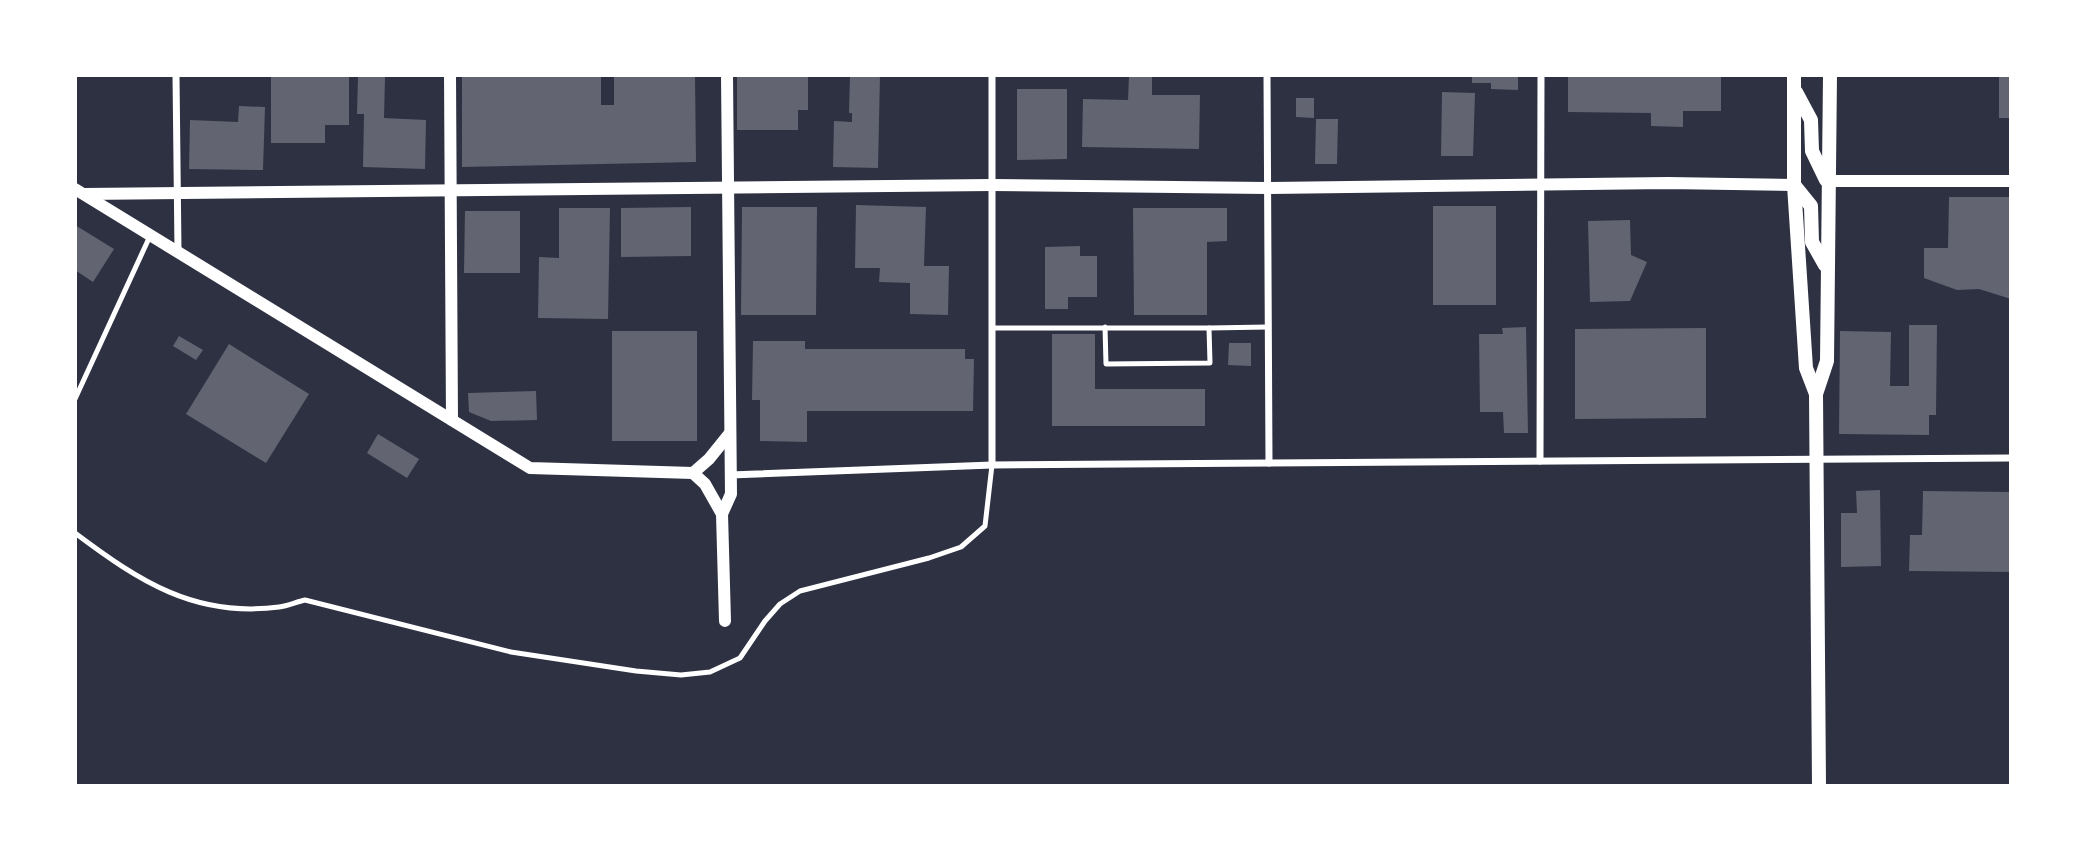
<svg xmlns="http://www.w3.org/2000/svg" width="2086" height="861" viewBox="0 0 2086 861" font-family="Lato,sans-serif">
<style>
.building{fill:#626471}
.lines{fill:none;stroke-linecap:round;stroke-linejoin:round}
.service{stroke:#fff;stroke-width:5}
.minor{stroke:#fff;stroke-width:7}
.tertiary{stroke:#fff;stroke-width:12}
.secondary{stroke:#fff;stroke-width:14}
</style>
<rect width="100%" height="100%" fill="#2d3142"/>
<g class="building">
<polygon points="271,75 349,75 349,125 325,125 325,143 271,143"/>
<polygon points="462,75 601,75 601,105 614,105 614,75 695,75 696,162 462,167"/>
<polygon points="737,75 808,75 808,110 798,110 798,130 737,130"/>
<polygon points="850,75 880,75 878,168 833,167 834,121 852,122 852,113 849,113"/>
<polygon points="1129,75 1152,75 1152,95 1200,95 1199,149 1082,147 1083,99 1128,100"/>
<polygon points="1472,75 1518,75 1518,90 1491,89 1491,83 1472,83"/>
<polygon points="1568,75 1721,75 1721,111 1683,111 1683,127 1651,126 1651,113 1568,112"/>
<rect x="1999" y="75" width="12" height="43"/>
<polygon points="358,76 385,77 384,118 426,120 425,169 363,167 364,114 357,114"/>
<polygon points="1017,89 1067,89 1067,159 1017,160"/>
<polygon points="1442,92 1475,93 1473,156 1441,156"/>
<polygon points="1296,98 1314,98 1314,118 1296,117"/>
<polygon points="239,106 265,107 263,170 189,169 190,120 238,122"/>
<polygon points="1316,119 1338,119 1337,164 1315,164"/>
<polygon points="1949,197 2011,197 2011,299 1979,289 1957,290 1924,278 1924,248 1948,248"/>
<polygon points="856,205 926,207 924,266 949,266 948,315 910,314 910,283 879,282 880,268 855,268"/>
<rect x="1433" y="206" width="63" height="99"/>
<polygon points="691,207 691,256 621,257 621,208"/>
<polygon points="742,207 817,207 816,315 741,315"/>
<polygon points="559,208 610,208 608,319 538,318 539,257 559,258"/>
<polygon points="1133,208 1227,208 1227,241 1207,242 1207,315 1134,315"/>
<polygon points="465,211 520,211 520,273 464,273"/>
<polygon points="1630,220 1631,255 1647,262 1630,301 1590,302 1588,221"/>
<polygon points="75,225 114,249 93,282 75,270"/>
<polygon points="1080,246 1080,256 1097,256 1097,297 1068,297 1068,309 1045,309 1045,247"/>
<polygon points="1909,325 1937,325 1936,415 1929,415 1929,435 1839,434 1840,331 1891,332 1890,386 1909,386"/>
<polygon points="1526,327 1528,433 1504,433 1503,412 1480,412 1479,334 1503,334 1502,328"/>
<polygon points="1706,328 1706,418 1575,419 1575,329"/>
<rect x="612" y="331" width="85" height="110"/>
<polygon points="1052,334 1095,334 1095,389 1205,389 1205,426 1052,426"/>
<polygon points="179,336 203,350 196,360 173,346"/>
<polygon points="753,341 805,341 805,349 965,349 965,359 974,359 973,411 807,411 807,442 760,441 760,400 752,400"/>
<polygon points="1229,343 1251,343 1251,366 1228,365"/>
<polygon points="229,344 309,394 266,463 186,414"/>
<polygon points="536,391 537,420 491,421 469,412 468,393"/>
<polygon points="378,434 419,459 407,478 367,453"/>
<polygon points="1880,490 1881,566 1841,567 1841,513 1857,513 1856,491"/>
<polygon points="1923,491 2011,492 2011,572 1909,571 1910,535 1922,535"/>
</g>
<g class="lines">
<g class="service">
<polyline points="992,328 1209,328 1210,363 1106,364 1105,327"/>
<polyline points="1209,328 1268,327"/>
<polyline points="75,399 150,236"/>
<path d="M75,533C139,581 195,618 279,607C288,606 296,602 305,600L511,652L636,671L681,675L710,672L740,658L765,621L780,604L800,591L929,558L961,547L985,526L992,465"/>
</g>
<g class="minor">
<polyline points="176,75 178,251"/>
<polyline points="1267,75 1269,463"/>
<polyline points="1540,461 1541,75"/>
<polyline points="992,465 992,75"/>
<polyline points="730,475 992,465 2011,458"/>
</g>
<g class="tertiary">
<polyline points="450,75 452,420"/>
<polyline points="1827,181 2011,181"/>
<polyline points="75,189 530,468 693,473 705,484 722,514"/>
<polyline points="84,194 992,185 1267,188 1668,183 1794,185"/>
<polyline points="693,473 709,459 730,433"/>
<polyline points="725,621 722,514 731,494 727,75"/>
</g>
<g class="secondary">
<polyline points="1794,75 1794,185 1806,368 1816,394"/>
<polyline points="1796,92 1811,120 1812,151 1826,180"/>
<polyline points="1794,185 1811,206 1812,242 1825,265"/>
<polyline points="1819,786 1816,394 1827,361 1830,75"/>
</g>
</g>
<rect width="2086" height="861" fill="none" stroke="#ffffff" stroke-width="154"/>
</svg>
